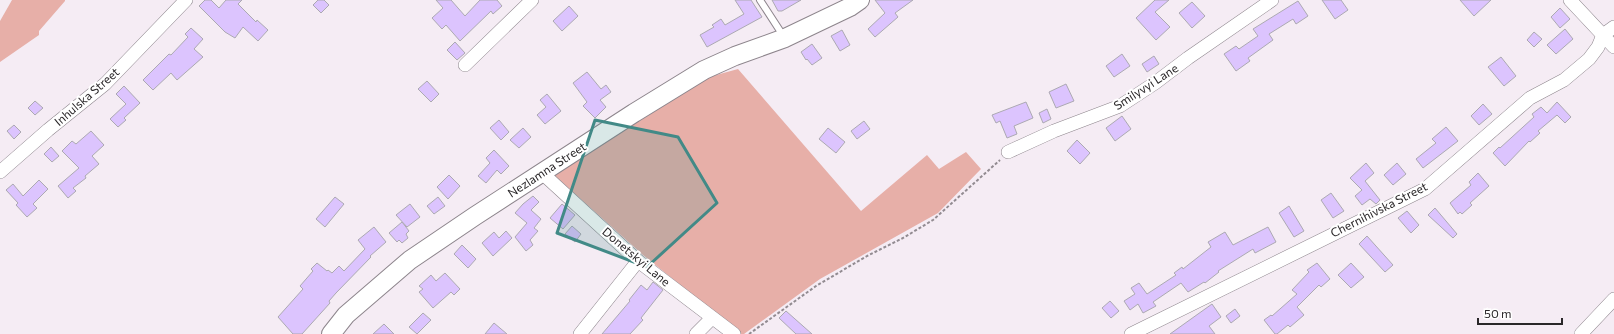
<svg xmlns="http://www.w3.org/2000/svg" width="1614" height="334" viewBox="0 0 1614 334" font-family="Commissioner,sans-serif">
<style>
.green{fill:#e7afa8}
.building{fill:#dcc4fe;stroke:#aca9b2}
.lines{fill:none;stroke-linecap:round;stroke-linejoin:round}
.lane-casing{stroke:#8d858c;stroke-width:8}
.street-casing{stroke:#8d858c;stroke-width:14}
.secondary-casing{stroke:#8d858c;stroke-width:20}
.path{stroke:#928b91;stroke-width:2;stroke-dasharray:3 2;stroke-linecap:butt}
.lane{stroke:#fff;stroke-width:6}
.street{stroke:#fff;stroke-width:13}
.secondary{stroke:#fff;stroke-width:18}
.marked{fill:#428a87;fill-opacity:0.2;stroke:#428a87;stroke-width:3;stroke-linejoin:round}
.labels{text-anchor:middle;stroke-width:4;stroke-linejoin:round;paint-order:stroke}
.street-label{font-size:12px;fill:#2a2729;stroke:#fff}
</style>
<rect width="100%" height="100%" fill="#f5ecf4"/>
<g class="green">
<polygon points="12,0 65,0 65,1 39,31 39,35 0,62 0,21"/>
<polygon points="738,69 861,211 927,155 939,169 966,152 981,169 938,213 820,279 744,334 741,334 643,255 554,175 709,77"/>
</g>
<g class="building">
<polygon points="205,0 211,0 219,8 226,0 242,0 238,4 256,22 257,20 268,30 258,41 243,27 235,38 225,32 199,6"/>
<polygon points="318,0 324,0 329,5 321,13 313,5"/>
<polygon points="436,0 451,0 465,16 480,0 497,0 502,6 493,14 491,11 460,41 446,25 442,29 432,18 443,8"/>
<polygon points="735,0 751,0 762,17 707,47 700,35 714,27 712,25 721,19 725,25 744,14"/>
<polygon points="772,0 801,0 782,11 778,11"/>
<polygon points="875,0 913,0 895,13 898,17 875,37 868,29 885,13"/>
<polygon points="1155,0 1169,0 1155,12 1170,27 1156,40 1136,18"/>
<polygon points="1322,0 1341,0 1348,10 1335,19"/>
<polygon points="1460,0 1491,0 1474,16"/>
<polygon points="1298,1 1308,16 1296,24 1293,19 1269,34 1273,40 1248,58 1250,61 1236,71 1224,54 1236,46 1239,49 1258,36 1253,29"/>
<polygon points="1192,2 1205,16 1192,28 1179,13"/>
<polygon points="569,6 578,16 562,31 553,21"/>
<polygon points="1560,8 1570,19 1560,28 1551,17"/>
<polygon points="191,28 203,39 194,49 203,57 177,80 171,73 153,90 143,80 169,54 171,55 188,37 185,34"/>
<polygon points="1565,29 1573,39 1556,54 1547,45"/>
<polygon points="842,30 850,45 840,51 831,36"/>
<polygon points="1534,32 1542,39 1534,47 1527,40"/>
<polygon points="455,42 465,53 457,60 447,50"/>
<polygon points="812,44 822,58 812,65 807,59 806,60 801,52"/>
<polygon points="1122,54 1130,66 1114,77 1106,66"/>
<polygon points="1154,56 1159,64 1147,72 1142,64"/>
<polygon points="1501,57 1516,76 1504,86 1488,67"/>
<polygon points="587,72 601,89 606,85 611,92 600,100 606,107 595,118 583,106 587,102 573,83"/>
<polygon points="427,81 439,94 431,102 418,89"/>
<polygon points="1066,84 1074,101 1056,108 1049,92"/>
<polygon points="124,86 140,103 124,118 126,120 118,127 110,119 126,104 116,94"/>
<polygon points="547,94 561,111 545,124 537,115 546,107 540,100"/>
<polygon points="35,101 43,108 35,115 28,108"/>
<polygon points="1026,102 1033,118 1014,126 1017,134 1007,138 1000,121 996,123 992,115"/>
<polygon points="1557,102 1571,117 1565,123 1557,115 1538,131 1540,133 1530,142 1529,141 1505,166 1493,153 1499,147 1500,148 1534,117 1532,114 1541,107 1547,113"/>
<polygon points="1483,104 1492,114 1479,125 1471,116"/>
<polygon points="1047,109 1051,119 1043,123 1039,113"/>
<polygon points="1122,116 1131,129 1115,141 1106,128"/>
<polygon points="499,120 509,132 501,140 490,128"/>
<polygon points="864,121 870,129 857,139 851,131"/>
<polygon points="14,125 21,132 14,139 7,131"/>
<polygon points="1446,127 1458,141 1423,168 1416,159 1436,143 1432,139"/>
<polygon points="523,128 531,137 519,148 510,140"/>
<polygon points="828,128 845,142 836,153 819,139"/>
<polygon points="91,131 104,145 92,156 99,164 85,176 86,178 73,188 76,191 68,198 58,186 79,168 62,151 72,141 76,144"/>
<polygon points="1077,140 1090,153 1080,164 1067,151"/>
<polygon points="51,147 59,156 52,162 44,154"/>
<polygon points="494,150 509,166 501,174 497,170 486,183 478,176 490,163 486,158"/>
<polygon points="1366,163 1374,173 1365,181 1380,200 1376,204 1370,199 1362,205 1355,196 1362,190 1350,178"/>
<polygon points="1397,163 1406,174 1393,185 1384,175"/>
<polygon points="1478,173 1489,186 1470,203 1472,205 1462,214 1460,212 1458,214 1450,203 1471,185 1469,182"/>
<polygon points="449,175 460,186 448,199 437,187"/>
<polygon points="39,180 48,189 33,204 37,208 27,217 16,205 18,203 6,190 13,184 23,196"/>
<polygon points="1331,193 1344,211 1333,218 1321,200"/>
<polygon points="533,196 539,202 531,210 541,219 534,228 538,231 530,240 533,245 526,251 515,237 527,223 515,213 523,204"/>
<polygon points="335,197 344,204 325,227 316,219"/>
<polygon points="438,197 445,206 434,214 427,206"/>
<polygon points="410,204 420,217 407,227 396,215"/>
<polygon points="562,204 575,215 563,229 550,218"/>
<polygon points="1289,206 1304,231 1294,237 1279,213"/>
<polygon points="1435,208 1457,234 1453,238 1428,215"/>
<polygon points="1407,211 1419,225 1411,233 1398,218"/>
<polygon points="402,222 409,231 406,234 408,238 402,243 399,240 397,242 389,233"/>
<polygon points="572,226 581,234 575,242 565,234"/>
<polygon points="374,227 386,242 370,256 371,257 336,293 329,301 330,303 302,334 293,334 278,317 303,289 300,286 313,271 311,269 317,263 327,271 328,270 332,273 339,266 344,271 365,249 358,240"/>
<polygon points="1268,227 1276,242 1255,253 1253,249 1218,271 1219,272 1205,283 1204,282 1188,292 1181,283 1153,302 1156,306 1143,313 1138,304 1130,310 1124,301 1135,294 1131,288 1139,283 1147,294 1176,275 1174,273 1182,267 1183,269 1211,247 1208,242 1225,232 1233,245"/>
<polygon points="506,231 512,238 493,256 482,243 494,232 499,238"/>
<polygon points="1367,236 1393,265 1385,272 1359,244"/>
<polygon points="462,245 476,259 468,268 454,254"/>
<polygon points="1317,263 1330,279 1321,287 1319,285 1297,307 1304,315 1290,327 1288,325 1277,334 1275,334 1264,320 1271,315 1272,316 1297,294 1292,290 1309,272 1307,270"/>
<polygon points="1351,263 1364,277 1351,288 1338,275"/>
<polygon points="445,273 460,289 454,295 451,292 433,308 419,292 423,289 419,286 431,275 436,281"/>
<polygon points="653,282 663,290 641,318 643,320 630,334 602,334 630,301 629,300 641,285 647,290"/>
<polygon points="1110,301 1119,311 1111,318 1102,308"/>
<polygon points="1212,304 1221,317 1209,326 1215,334 1170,334"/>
<polygon points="1235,309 1240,316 1231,323 1226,316"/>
<polygon points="786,311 812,334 796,334 779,318"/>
<polygon points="423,313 431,320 417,334 409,327"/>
<polygon points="494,323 507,334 485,334"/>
<polygon points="384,324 394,334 373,334"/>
</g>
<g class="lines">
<defs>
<polyline id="lane" points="760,0 784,37"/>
<g id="street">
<polyline points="1570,0 1614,47"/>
<polyline points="465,65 532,0"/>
<polyline points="1008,152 1054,131 1120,106 1155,83 1188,58 1272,0"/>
<polyline points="0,172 48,130 105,84 186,0"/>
<polyline points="542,173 638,261 734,334"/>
<polyline points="580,334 638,261"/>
<polyline points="696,334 712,318"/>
<polyline points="1131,334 1425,189 1530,98 1564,80 1589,59 1598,47 1603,35 1614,27"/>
<polyline points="1581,334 1614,299"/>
</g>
<polyline id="secondary" points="331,334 346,315 410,260 475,216 634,113 704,70 735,56 785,38 850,7 860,0"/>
</defs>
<use href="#lane" class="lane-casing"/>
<use href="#street" class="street-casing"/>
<use href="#secondary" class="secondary-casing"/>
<polyline class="path" points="749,334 816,286 867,256 903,238 933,220 1000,160"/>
<use href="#lane" class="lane"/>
<use href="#street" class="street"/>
<use href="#secondary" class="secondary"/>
</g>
<path class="marked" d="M595,120L678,137L717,203L647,267L557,233Z"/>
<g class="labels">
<g class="street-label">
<text transform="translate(1146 87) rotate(-33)" y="4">Smilyvyi Lane</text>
<text transform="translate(87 97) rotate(-41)" y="4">Inhulska Street</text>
<text transform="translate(547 170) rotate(-33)" y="4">Nezlamna Street</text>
<text transform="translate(1379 210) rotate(-27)" y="4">Chernihivska Street</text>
<text transform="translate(636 257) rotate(40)" y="4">Donetskyi Lane</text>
</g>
</g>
<path d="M1478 318v6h84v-6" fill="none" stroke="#2a2729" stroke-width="2"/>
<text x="1484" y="318" font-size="12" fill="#2a2729" stroke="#ffffff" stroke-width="3" paint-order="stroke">50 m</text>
</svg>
